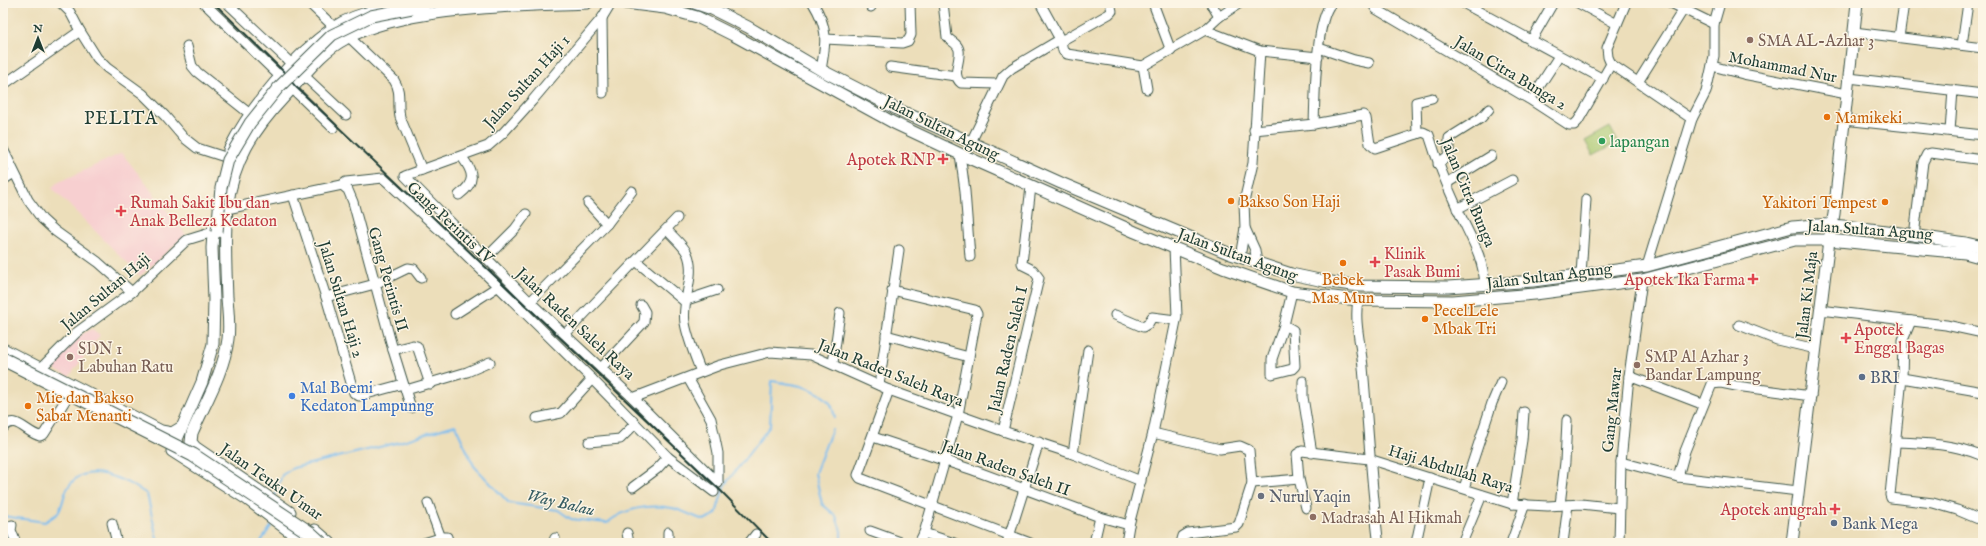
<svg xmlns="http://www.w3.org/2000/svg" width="1986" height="546" viewBox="0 0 1986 546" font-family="'IM FELL English',serif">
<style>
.built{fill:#f7cfd0}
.green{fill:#aac86f;stroke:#648252}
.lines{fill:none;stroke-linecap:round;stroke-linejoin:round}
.stream{stroke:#7abdf0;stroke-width:2}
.minor-casing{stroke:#3e5548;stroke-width:11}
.major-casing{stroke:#3e5548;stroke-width:13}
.minor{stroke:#fff;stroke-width:9}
.major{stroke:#fff;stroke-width:11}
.rail{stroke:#1f3d34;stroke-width:2}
.major-bridge-casing{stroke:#3e5548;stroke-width:13;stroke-linecap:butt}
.highway-bridge-casing{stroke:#3e5548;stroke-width:15;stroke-linecap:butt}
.major-bridge{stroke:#fff;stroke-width:11}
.highway-bridge{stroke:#fff;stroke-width:13}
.education-dot{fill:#8d6e63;stroke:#fcf5e5;stroke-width:1.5}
.food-dot{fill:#e8710a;stroke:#fcf5e5;stroke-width:1.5}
.leisure-dot{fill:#2e9e5b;stroke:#fcf5e5;stroke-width:1.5}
.health-dot{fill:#e0444e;stroke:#fcf5e5;stroke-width:1.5}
.service-dot{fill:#5c6f8a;stroke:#fcf5e5;stroke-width:1.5}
.shop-dot{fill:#3f7fe0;stroke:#fcf5e5;stroke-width:1.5}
.worship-dot{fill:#6b7280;stroke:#fcf5e5;stroke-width:1.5}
.labels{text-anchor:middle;stroke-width:3;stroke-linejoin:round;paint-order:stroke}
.education-label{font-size:16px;fill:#785e54;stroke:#fcf5e5;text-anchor:start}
.street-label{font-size:16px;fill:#1f3d34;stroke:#fcf5e5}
.food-label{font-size:16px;fill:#c56008;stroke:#fcf5e5;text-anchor:start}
.leisure-label{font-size:16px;fill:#27864d;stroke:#fcf5e5;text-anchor:start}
.health-label{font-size:16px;fill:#be3a42;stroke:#fcf5e5;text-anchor:end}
.service-label{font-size:16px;fill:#4e5e75;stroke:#fcf5e5;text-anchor:start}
.shop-label{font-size:16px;fill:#366cbe;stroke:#fcf5e5;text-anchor:start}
.worship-label{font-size:16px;fill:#5b616d;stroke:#fcf5e5;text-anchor:start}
.water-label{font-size:17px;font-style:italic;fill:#365d63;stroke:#fcf5e5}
.quarter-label{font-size:18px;letter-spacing:1px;fill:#1f3d34;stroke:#fcf5e5}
</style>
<rect width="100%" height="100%" fill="#fcf5e5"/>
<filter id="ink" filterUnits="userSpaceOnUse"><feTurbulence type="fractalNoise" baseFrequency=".025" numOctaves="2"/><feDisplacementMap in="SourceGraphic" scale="8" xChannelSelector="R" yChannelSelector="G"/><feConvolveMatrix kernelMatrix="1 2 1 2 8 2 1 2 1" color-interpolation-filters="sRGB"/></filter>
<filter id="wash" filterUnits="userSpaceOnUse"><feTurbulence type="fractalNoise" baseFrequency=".012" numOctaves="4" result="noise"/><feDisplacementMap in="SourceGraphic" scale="16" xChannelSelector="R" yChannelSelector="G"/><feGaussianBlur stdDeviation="0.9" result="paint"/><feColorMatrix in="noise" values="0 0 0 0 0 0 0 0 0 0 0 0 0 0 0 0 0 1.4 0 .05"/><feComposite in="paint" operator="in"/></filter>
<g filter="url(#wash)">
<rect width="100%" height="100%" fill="#ecdeba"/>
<g class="built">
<polygon points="122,153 186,235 140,276 52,188 57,183"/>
<polygon points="92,329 100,335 69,377 48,366 69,341"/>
</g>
<polygon class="green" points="1610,127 1618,142 1593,155 1585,141"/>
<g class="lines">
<g class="stream">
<polyline points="832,429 815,473 822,504 836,516 841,531 841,543"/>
<path d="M275,495L282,475L293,468L396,443L455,425L474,466L509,503L558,510L571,519L607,523C625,508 649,504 672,508C682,510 694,517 704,520L716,514L724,486L770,426L772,381C793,384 816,386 830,403C833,407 834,414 835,418"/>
<path d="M3,516L45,522C49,519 55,516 58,513C63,506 63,496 67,489C84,458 126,480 147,494L158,543"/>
<polyline points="260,543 272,525"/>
</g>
</g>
</g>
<g filter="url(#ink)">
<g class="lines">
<defs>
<g id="minor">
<polyline points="204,3 333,128"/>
<polyline points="227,3 346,115"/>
<polyline points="309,3 334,27"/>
<polyline points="381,3 384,8"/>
<polyline points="611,3 602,18 532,101 503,133 488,146 405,176 530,302 633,398 718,483"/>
<path d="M813,3C829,29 826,41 821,70"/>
<polyline points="870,3 871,7"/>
<path d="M943,3L947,37C951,42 958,43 959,50C961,61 951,75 961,83L997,84"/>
<polyline points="1040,3 1061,41 1063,51 1067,54 1143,66 1205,30 1219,17 1240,3"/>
<polyline points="1153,3 1171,51"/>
<polyline points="1211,3 1219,17"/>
<polyline points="1372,3 1376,9 1529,99 1569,125 1574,125 1578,121 1611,64"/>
<polyline points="1463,3 1603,79"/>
<polyline points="1578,3 1617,24"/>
<polyline points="1626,3 1607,48 1608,57 1611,64 1692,119"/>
<polyline points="1671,3 1714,24"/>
<polyline points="602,18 603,93"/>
<polyline points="1205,30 1260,51 1318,57"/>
<polyline points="80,31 97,58 107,68 143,94 165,116 183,137 197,148 225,157"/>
<polyline points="1854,32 1983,48"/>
<path d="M349,37L394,80C402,92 397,103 400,117L422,170"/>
<polyline points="1899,37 1904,3"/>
<polyline points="825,39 902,43 908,41 911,35 910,3"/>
<polyline points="1061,41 1109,14 1112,11 1110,3"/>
<polyline points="1531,41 1553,3"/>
<polyline points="1962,45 1968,3"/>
<polyline points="187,46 192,66 197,72 250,114"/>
<polyline points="1319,48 1354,60 1369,63"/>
<polyline points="1143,66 1147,89"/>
<polyline points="1712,66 1743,74 1847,94"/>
<polyline points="890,67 956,76"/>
<polyline points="1849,78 1983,94"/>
<polyline points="1638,82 1683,10"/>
<polyline points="3,85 80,31 70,12 61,3"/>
<polyline points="1535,93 1559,56"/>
<polyline points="1844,120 1983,135"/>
<path d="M1314,124C1315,100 1315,18 1332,3"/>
<path d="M1254,130L1314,124L1363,115L1366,118L1370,144L1375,148L1423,132L1429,135C1437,161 1447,186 1458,210C1470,237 1483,255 1485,285"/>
<polyline points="1950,131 1953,90"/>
<polyline points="1417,134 1416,102 1432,98"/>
<polyline points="971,142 1003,76 1012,68 1059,40"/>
<polyline points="3,149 28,200 42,219 55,231 98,262 132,292"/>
<polyline points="960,154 965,191 970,257"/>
<polyline points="1438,164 1449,155 1449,138 1481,118 1489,109"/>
<polyline points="3,180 14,173"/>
<polyline points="1447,183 1491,156"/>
<polyline points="342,185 348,190 353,202 393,350 411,408"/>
<polyline points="293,195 326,297 354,393 359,396 403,384"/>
<path d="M459,195C476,182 474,173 462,157"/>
<polyline points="588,203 607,224"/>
<polyline points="227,209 342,185 346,182 383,178 461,250 592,379 668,457 714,492"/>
<polyline points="1457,209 1512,180"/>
<polyline points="1245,228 1255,250 1257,263"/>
<path d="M667,230C673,237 683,245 687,253C697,275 681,300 685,323C688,340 695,356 701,372"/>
<polyline points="1914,236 1923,162 1927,154 1931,153 1983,160"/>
<polyline points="1240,257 1245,228 1244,202 1253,163 1260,51"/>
<polyline points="486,258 515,229 526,214"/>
<polyline points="636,261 684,301 717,290"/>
<polyline points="1647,266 1692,119 1706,92 1714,56 1714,24 1720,3"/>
<polyline points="1581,275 1586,199"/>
<polyline points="892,290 975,310 977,314 958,415 924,533 919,543"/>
<polyline points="326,297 375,284 408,268 414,269 421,278"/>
<path d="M1358,300C1354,322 1361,345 1363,367C1368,424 1371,481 1378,538"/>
<polyline points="530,302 607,224 632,191"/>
<polyline points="1820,310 1946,325 1983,333"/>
<polyline points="455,314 497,287"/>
<polyline points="1115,315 1143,327 1148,324 1152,317 1176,320"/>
<polyline points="1911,321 1903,340 1902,378 1890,495 1891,498 1933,503 1957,510 1983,521"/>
<polyline points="1284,325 1293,330 1295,366 1292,369 1272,374 1272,359 1284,325 1292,292"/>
<polyline points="1739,325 1777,340 1816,349"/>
<polyline points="565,334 677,218"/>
<polyline points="886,335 969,357"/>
<polyline points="393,350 413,345 417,346 430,384"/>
<polyline points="833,363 840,313"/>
<polyline points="601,368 644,322 645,312 641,305"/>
<polyline points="40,369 76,333 132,292 187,240 213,232"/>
<polyline points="1629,376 1702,404"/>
<polyline points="688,378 711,419 718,453 718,483"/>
<polyline points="1902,378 1983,392"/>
<polyline points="1303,381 1303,397 1312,453"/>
<polyline points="879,385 899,250"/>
<polyline points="406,390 467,372 490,362"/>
<polyline points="889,390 858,475 860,478 1030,543"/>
<polyline points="633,398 720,365 770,352 811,355 889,390 1003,431 1073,454 1141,481"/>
<polyline points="537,418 561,413 592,379"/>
<path d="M3,428C15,413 26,433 40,436L44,434L68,396"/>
<polyline points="1003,431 1039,278 1033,270 1023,265 1022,263 1031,187"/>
<polyline points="1153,433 1220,449 1240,446 1249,450 1252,483 1239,524 1236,527 1188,533 1183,536 1181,543"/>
<polyline points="873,437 973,470 1100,517 1129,525"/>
<polyline points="589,442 620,439 635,424"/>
<path d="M1896,442C1926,443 1955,444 1983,456"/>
<polyline points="1073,454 1088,350"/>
<polyline points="1621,462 1678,477 1798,491"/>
<polyline points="1678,477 1685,451 1712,384 1721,383 1736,386 1811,396"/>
<polyline points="1299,479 1306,508"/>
<polyline points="1252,483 1299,479 1297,454 1302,451 1369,459 1512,504 1548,506 1581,504 1619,508"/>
<polyline points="633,487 657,469 668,457"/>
<polyline points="1464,488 1492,403 1501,382"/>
<polyline points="428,503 441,538"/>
<polyline points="1512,504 1522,440 1524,412"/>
<polyline points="1560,505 1565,462 1567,420"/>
<polyline points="112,523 117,543"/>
<polyline points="12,525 11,530 16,543"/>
<polyline points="870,531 903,543"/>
<polyline points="668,532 668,543"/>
<polyline points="627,533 629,543"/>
<polyline points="924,533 954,543"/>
<polyline points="424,543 443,537 447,537 449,543"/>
<polyline points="553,543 555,538"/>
<polyline points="749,543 756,534"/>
<polyline points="1007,543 1039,442"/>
<polyline points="1094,543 1100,517"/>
<polyline points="1126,543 1129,525 1153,433 1177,316 1174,248"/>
<polyline points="1416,543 1430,478"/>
<polyline points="1462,543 1482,495"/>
<polyline points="1511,543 1525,504"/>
<polyline points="1563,543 1568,505"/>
<polyline points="1619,543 1621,462 1629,376 1642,280"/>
</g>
<g id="major">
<polyline points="625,3 665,8 697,17 735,36 894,123 960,154 1135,232 1223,268 1292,292 1358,300 1453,301 1535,294 1642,280 1795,240 1829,240 1869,244 1965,253 1983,258"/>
<path d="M694,3L712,9L748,27L821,70L899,110L1061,183L1228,253L1291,274L1324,281L1359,286L1448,287L1533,281L1647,266L1792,227C1805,226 1819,224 1832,225C1877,228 1922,237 1966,243L1983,247"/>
<polyline points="412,8 429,3"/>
<path d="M229,150C251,106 293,57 333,28C346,19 364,13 379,10"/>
<polyline points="3,349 161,431 172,433 182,427"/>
<polyline points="172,451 247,499 305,543"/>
<polyline points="179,454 177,439 202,382 213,344 214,299 212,248 214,221"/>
<path d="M290,512L195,447L191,442L192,433C205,403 224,372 228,339C230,325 228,312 227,298C226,268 224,238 227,208C233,161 253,130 285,96C304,76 320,52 345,39C403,6 519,6 587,3"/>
<polyline points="315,530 330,543"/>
<polyline points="1792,543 1829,240 1834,214 1857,3"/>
</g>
</defs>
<use href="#minor" class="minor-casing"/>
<use href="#major" class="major-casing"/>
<use href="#minor" class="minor"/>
<use href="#major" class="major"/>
<polyline class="rail" points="214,3 284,72 295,86 718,488 772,543"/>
<defs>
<polyline id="major-bridge" points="217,232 221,188 228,160 250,123 278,88 332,35 371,16 412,8"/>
<polyline id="highway-bridge" points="3,359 193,455 310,533 321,543"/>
</defs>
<use href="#major-bridge" class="major-bridge-casing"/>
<use href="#highway-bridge" class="highway-bridge-casing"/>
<use href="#major-bridge" class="major-bridge"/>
<use href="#highway-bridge" class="highway-bridge"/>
</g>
</g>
<g class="education-dot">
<circle cx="1750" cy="40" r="4"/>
<circle cx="70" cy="357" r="4"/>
<circle cx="1637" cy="365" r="4"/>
<circle cx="1313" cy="517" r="4"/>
</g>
<g class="food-dot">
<circle cx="1827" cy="117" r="4"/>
<circle cx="1231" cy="201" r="4"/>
<circle cx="1885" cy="202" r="4"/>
<circle cx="1343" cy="263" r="4"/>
<circle cx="1425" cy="319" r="4"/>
<circle cx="28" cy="406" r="4"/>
</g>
<circle class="leisure-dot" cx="1602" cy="141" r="4"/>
<g class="health-dot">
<path d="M941 153h4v4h4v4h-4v4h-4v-4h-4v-4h4z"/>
<path d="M119 205h4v4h4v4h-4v4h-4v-4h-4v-4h4z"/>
<path d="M1373 256h4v4h4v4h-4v4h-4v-4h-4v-4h4z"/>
<path d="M1751 273h4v4h4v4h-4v4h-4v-4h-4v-4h4z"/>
<path d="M1844 332h4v4h4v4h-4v4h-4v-4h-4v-4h4z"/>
<path d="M1833 503h4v4h4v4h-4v4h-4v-4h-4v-4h4z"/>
</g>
<g class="service-dot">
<circle cx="1862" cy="377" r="4"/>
<circle cx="1834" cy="523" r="4"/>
</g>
<circle class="shop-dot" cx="292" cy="396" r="4"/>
<circle class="worship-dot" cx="1261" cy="496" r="4"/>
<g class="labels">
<g class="education-label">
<text x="1758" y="46">SMA AL-Azhar 3</text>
<text x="78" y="354">SDN 1<tspan x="78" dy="18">Labuhan Ratu</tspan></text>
<text x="1645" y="362">SMP Al Azhar 3<tspan x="1645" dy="18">Bandar Lampung</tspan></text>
<text x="1321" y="523">Madrasah Al Hikmah</text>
</g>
<g class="street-label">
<text transform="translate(1783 66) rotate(11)" y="6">Mohammad Nur</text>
<text transform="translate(1511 72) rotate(31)" y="6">Jalan Citra Bunga 2</text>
<text transform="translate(526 81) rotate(-48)" y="6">Jalan Sultan Haji 1</text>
<text transform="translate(942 127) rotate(26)" y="6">Jalan Sultan Agung</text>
<text transform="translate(1469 192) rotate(67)" y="6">Jalan Citra Bunga</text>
<text transform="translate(451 222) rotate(43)" y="6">Gang Perintis IV</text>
<text transform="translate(1870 229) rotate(4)" y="6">Jalan Sultan Agung</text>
<text transform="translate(1238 254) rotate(20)" y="6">Jalan Sultan Agung</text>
<text transform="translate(1549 275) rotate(-7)" y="6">Jalan Sultan Agung</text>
<text transform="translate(389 279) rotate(74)" y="6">Gang Perintis II</text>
<text transform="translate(105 291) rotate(-40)" y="6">Jalan Sultan Haji</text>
<text transform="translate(1806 295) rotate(-83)" y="6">Jalan Ki Maja</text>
<text transform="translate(342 299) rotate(73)" y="6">Jalan Sultan Haji 2</text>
<text transform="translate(576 323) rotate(43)" y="6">Jalan Raden Saleh Raya</text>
<text transform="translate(1007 349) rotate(-77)" y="6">Jalan Raden Saleh I</text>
<text transform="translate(891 372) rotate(22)" y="6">Jalan Raden Saleh Raya</text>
<text transform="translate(1611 410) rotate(-84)" y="6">Gang Mawar</text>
<text transform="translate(1006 467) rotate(20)" y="6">Jalan Raden Saleh II</text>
<text transform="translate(1451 468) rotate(17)" y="6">Haji Abdullah Raya</text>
<text transform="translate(272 481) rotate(35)" y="6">Jalan Teuku Umar</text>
</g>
<g class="food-label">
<text x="1835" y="123">Mamikeki</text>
<text x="1239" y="207">Bakso Son Haji</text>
<text x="1877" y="208" text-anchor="end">Yakitori Tempest</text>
<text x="1343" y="285" text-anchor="middle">Bebek<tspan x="1343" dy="18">Mas Mun</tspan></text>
<text x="1433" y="316">PecelLele<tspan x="1433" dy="18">Mbak Tri</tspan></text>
<text x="36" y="403">Mie dan Bakso<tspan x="36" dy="18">Sabar Menanti</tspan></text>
</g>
<g class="leisure-label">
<text x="1610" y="147">lapangan</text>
</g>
<g class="health-label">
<text x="935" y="165">Apotek RNP</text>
<text x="130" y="208" text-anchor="start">Rumah Sakit Ibu dan<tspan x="130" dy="18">Anak Belleza Kedaton</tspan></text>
<text x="1384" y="259" text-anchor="start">Klinik<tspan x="1384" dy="18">Pasak Bumi</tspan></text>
<text x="1745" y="285">Apotek Ika Farma</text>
<text x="1854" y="335" text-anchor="start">Apotek<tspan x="1854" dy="18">Enggal Bagas</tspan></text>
<text x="1827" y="515">Apotek anugrah</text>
</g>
<g class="service-label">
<text x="1870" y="383">BRI</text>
<text x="1842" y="529">Bank Mega</text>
</g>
<g class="shop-label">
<text x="300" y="393">Mal Boemi<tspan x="300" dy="18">Kedaton Lampunng</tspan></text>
</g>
<g class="worship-label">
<text x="1269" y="502">Nurul Yaqin</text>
</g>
<g class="water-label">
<text transform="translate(561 502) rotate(13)" y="6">Way Balau</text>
</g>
<g class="quarter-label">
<text x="121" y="124">PELITA</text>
</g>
</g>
<rect width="1986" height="546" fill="none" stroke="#fcf5e5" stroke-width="16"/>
<g transform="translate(38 38)" stroke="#fcf5e5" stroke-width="3" paint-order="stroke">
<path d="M0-3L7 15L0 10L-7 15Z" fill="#1f3d34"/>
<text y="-6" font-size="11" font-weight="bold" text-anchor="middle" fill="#1f3d34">N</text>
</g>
</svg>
